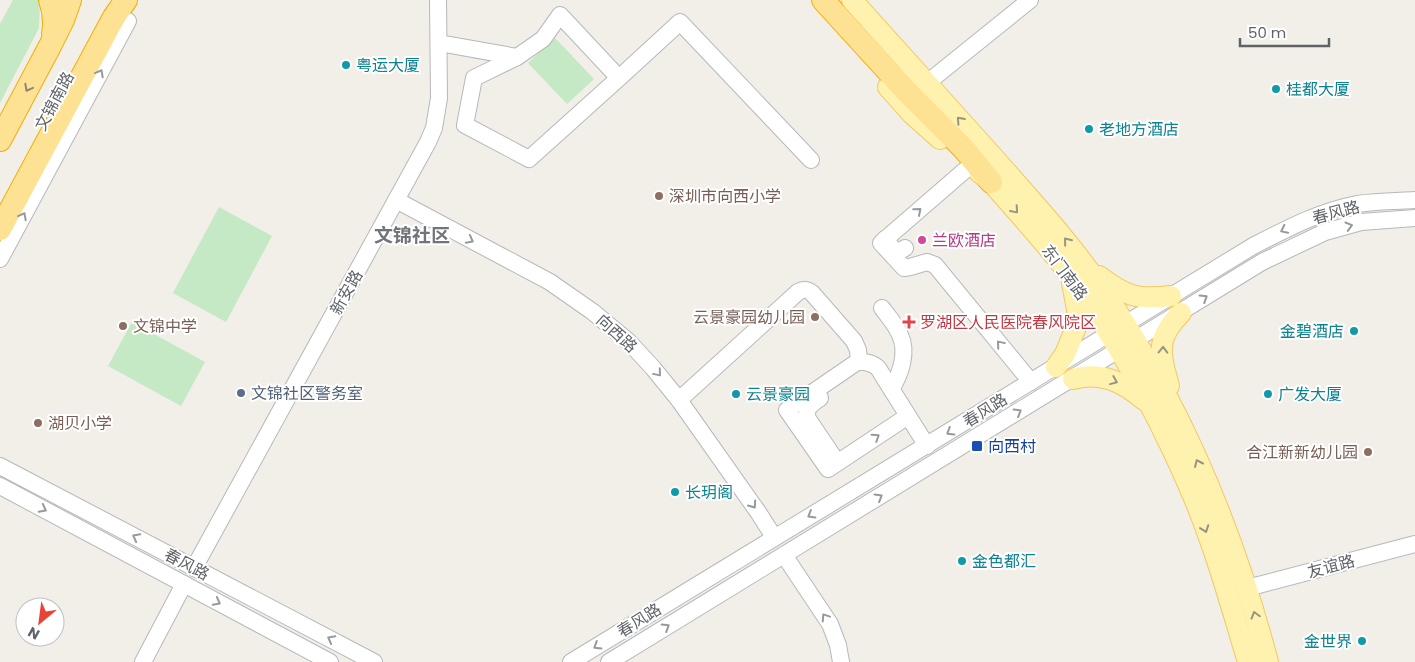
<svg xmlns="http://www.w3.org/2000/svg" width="1415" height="662" viewBox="0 0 1415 662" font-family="Poppins,'Noto Sans SC',sans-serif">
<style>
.green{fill:#c5e8c5}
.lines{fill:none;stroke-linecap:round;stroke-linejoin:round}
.minor-casing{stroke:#b5b8bc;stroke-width:18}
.major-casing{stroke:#f2c960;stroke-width:22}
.highway-casing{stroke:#f9ab00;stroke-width:24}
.minor{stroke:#fff;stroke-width:16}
.major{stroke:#fff2af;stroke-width:20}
.highway{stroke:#fde293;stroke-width:22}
.oneway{stroke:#979a9d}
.oneway2{stroke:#8e8975}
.oneway3{stroke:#979581}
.culture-dot{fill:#0f9aa8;stroke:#fff;stroke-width:2}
.education-dot{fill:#8d6e63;stroke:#fff;stroke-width:2}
.hotel-dot{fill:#d1479c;stroke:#fff;stroke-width:2}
.health-dot{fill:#e0444e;stroke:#fff;stroke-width:2}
.service-dot{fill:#5c6f8a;stroke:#fff;stroke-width:2}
.transit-dot{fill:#1a4fb4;stroke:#fff;stroke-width:2}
.labels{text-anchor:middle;stroke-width:4;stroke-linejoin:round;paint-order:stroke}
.culture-label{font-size:16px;fill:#0d838f;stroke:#fff;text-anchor:start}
.street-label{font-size:16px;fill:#5f6368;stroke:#fff}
.education-label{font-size:16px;fill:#785e54;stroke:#fff;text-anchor:start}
.hotel-label{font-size:16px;fill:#b23c85;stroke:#fff;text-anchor:start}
.health-label{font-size:16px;fill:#be3a42;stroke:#fff;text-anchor:start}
.service-label{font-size:16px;fill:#4e5e75;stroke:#fff;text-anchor:start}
.transit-label{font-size:16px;fill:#164399;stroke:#fff;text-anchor:start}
.quarter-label{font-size:19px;font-weight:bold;fill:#70757a;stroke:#fff}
</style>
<rect width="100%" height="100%" fill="#f1efe8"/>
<g class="green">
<polygon points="13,0 40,0 39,28 0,103 0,24"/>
<polygon points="555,38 594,79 567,104 528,63"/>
<polygon points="219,207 272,236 226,322 173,293"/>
<polygon points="132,322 205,362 181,406 108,366"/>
</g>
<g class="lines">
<defs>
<g id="minor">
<polyline points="439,43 517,57"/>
<polyline points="619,78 560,15 543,39 517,57 474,78 465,125 529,159 619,78 680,22 811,160"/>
<polyline points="927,83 1030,0"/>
<polyline points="971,165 881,243 904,268 910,267 927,262 935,265 1031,382"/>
<polyline points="396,200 550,282 593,312 629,342 653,368 679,400 758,512 774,537"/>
<polyline points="885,239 894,250 900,251 905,248"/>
<polyline points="0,259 128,21"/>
<path d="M882,308C888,316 896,325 900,335C908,352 901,374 891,389"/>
<path d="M820,398C812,404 804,408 808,419L837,462"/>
<path d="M679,400L798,292C804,289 807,289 812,293L854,341L858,350L859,362"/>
<path d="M908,416L828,469L787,410L857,362C863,361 873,363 878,368L927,446"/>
<polyline points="0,466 374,662"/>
<polyline points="0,486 330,662"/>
<polyline points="784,555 830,624 838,645 841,662"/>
<polyline points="194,568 428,142 434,128 439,98 438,0"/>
<polyline points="1247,588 1415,544"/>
<polyline points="143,662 184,584"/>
<path d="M571,662L1253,246C1286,229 1320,211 1357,204C1376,201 1396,201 1415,200"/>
<polyline points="609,662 1262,262 1325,232 1361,222 1415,218"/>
</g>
<g id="major">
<path d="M852,0C900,53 948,107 996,160C1032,201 1069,241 1100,286C1179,399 1233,529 1268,662"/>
<polyline points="888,87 911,113 940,139"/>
<path d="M979,172L991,182C1023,219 1057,255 1085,296C1129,361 1166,431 1196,503C1217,555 1232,609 1248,662"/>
<path d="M1099,276C1125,296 1137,300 1171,296"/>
<polyline points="1056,367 1065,354 1079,320 1072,283"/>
<path d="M1073,379C1101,371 1123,382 1144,400"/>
<path d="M1169,386C1160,353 1155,339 1181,313"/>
</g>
<g id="highway">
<path d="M50,0C54,11 55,22 53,34"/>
<polyline points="823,0 907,92 964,149 991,182"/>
<polyline points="0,140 51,44 63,20 70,0"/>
<polyline points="0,229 114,17 126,0"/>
</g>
</defs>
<use href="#minor" class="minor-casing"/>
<use href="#major" class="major-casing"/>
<use href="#highway" class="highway-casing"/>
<use href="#minor" class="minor"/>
<use href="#major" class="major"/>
<use href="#highway" class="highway"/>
</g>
<defs><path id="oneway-chevron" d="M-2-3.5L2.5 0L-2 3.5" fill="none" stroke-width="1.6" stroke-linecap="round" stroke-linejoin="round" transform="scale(1.25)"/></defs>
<g class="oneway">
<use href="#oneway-chevron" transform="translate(100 73) rotate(-62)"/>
<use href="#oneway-chevron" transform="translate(918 211) rotate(-41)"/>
<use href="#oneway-chevron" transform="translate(23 216) rotate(-62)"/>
<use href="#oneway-chevron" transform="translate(1349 226) rotate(-16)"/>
<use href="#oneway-chevron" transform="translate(1284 230) rotate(154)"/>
<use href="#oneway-chevron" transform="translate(470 240) rotate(28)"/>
<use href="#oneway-chevron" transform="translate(1204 298) rotate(-32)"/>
<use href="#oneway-chevron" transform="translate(1000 344) rotate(-130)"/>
<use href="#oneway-chevron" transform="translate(658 373) rotate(50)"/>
<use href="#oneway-chevron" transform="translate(1018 412) rotate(-31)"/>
<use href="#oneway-chevron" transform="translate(950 432) rotate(148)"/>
<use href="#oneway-chevron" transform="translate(876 437) rotate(-33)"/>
<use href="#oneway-chevron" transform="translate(879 497) rotate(-31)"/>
<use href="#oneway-chevron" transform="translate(753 505) rotate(55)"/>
<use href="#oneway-chevron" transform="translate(43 509) rotate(28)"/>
<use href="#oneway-chevron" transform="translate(811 515) rotate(149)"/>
<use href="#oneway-chevron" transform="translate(136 537) rotate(-152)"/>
<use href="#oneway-chevron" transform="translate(217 602) rotate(28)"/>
<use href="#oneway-chevron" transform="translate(825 617) rotate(-124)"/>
<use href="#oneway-chevron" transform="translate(666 627) rotate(-32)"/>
<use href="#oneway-chevron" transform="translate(331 639) rotate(-152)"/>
<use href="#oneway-chevron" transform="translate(597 646) rotate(148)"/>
</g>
<use class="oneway2" href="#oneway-chevron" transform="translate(28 88) rotate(118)"/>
<g class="oneway3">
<use href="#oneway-chevron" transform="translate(960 120) rotate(-132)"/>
<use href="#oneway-chevron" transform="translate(1015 210) rotate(49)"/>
<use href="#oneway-chevron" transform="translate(1067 241) rotate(-129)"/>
<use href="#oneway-chevron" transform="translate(1163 350) rotate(-89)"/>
<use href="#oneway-chevron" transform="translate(1114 381) rotate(22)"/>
<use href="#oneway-chevron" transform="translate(1198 463) rotate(-114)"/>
<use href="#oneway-chevron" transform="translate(1205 529) rotate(70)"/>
<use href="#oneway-chevron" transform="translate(1255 615) rotate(-106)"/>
</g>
<g class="culture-dot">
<circle cx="346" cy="65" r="5"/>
<circle cx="1276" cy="89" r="5"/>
<circle cx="1089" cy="129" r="5"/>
<circle cx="1354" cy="331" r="5"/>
<circle cx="736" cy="394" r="5"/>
<circle cx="1268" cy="394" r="5"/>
<circle cx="675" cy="492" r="5"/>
<circle cx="962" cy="561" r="5"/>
<circle cx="1362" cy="641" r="5"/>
</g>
<g class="education-dot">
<circle cx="659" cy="196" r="5"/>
<circle cx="815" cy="317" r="5"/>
<circle cx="123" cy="326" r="5"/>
<circle cx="38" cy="423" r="5"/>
<circle cx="1368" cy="452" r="5"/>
</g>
<circle class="hotel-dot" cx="922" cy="240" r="5"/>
<path class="health-dot" d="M906.5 314.5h5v5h5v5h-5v5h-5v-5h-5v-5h5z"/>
<circle class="service-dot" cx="241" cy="393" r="5"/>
<rect class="transit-dot" x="971" y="440" width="12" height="12" rx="2.5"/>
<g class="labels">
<g class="culture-label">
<text x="356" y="71">粤运大厦</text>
<text x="1286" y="95">桂都大厦</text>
<text x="1099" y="135">老地方酒店</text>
<text x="1344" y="337" text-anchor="end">金碧酒店</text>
<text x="746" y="400">云景豪园</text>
<text x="1278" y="400">广发大厦</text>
<text x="685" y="498">长玥阁</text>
<text x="972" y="567">金色都汇</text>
<text x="1352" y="647" text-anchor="end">金世界</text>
</g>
<g class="street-label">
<text transform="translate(54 101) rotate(-62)" y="6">文锦南路</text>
<text transform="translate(1336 212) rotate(-15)" y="6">春风路</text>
<text transform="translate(1065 272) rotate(53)" y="6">东门南路</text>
<text transform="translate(346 292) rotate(-61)" y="6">新安路</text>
<text transform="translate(617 333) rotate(42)" y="6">向西路</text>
<text transform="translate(985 410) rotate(-32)" y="6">春风路</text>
<text transform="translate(187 564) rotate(28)" y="6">春风路</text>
<text transform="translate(1331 566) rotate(-15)" y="6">友谊路</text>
<text transform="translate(639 620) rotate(-32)" y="6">春风路</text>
</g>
<g class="education-label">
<text x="669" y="202">深圳市向西小学</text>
<text x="805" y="323" text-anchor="end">云景豪园幼儿园</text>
<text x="133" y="332">文锦中学</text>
<text x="48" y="429">湖贝小学</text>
<text x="1358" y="458" text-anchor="end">合江新新幼儿园</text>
</g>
<g class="hotel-label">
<text x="932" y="246">兰欧酒店</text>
</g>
<g class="health-label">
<text x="920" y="328">罗湖区人民医院春风院区</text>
</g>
<g class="service-label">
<text x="251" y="399">文锦社区警务室</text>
</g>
<g class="transit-label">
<text x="988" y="452">向西村</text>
</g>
<g class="quarter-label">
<text x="412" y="242">文锦社区</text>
</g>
</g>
<g transform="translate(40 622) rotate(209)"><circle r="24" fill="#ffffff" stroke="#bfc1c3"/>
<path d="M0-4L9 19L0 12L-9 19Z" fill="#ea4335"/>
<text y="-8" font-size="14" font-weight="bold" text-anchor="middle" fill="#5f6368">N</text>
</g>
<path d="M1240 38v8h89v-8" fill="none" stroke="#5f6368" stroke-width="2.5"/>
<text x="1248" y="38" font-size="15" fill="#5f6368" stroke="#ffffff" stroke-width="4" paint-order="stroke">50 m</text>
</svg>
